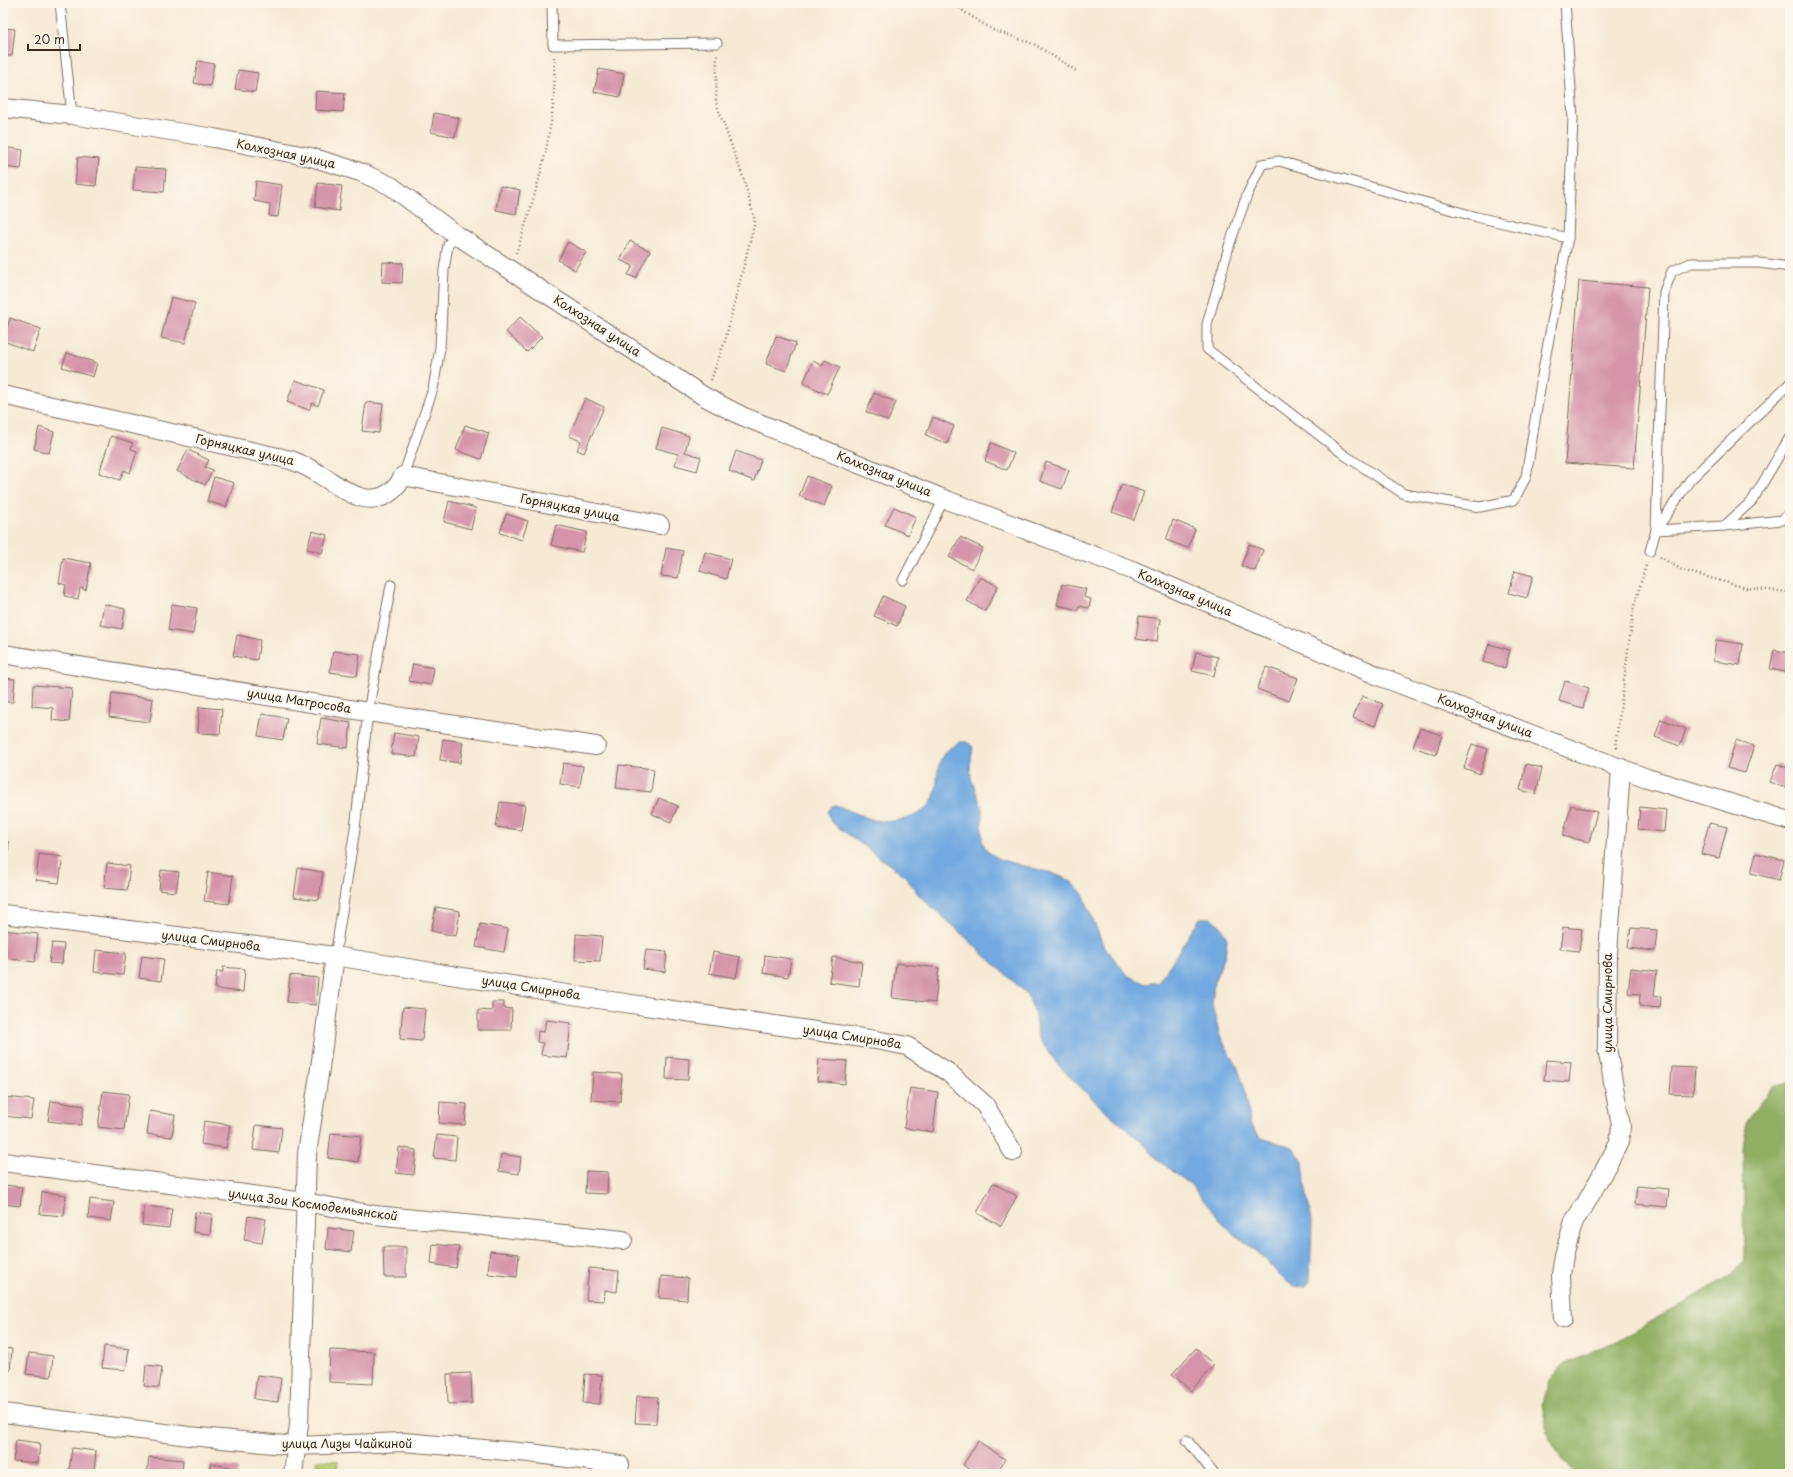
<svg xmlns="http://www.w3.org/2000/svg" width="1793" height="1477" viewBox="0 0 1793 1477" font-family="'Playpen Sans',sans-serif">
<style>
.green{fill:#b6cb6f;stroke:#787a46}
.forest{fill:#90af62;stroke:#666c40}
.water{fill:#72a9e0;stroke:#566a7f}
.building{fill:#d594a9}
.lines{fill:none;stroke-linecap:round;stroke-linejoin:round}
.service-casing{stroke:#7c6d5e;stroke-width:11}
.minor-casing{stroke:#7c6d5e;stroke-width:20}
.path{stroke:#7c6d5e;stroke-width:2.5;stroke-dasharray:1 3;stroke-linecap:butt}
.service{stroke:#fff;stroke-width:9}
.minor{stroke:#fff;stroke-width:18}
.labels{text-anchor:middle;stroke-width:4;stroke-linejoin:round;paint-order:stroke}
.street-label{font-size:12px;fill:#3b2a1e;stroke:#fbf7ec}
</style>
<rect width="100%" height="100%" fill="#fbf7ec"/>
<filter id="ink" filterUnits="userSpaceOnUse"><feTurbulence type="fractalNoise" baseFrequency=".025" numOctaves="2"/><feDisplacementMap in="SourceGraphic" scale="8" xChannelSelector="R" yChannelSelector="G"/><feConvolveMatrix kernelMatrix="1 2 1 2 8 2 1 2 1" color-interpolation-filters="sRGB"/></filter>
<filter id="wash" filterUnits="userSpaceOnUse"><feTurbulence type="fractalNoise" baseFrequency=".012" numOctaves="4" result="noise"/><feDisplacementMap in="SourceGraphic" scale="16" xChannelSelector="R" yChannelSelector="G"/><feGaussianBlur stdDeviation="0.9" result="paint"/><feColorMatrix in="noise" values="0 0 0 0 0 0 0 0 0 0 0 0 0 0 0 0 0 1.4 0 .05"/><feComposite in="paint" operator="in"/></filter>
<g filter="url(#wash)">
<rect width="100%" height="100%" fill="#f6ead5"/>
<polygon class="green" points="317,1460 338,1461 337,1474 316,1474"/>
<polygon class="forest" points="1790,1081 1790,1474 1577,1474 1564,1462 1547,1432 1542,1404 1548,1381 1563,1364 1623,1338 1733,1274 1745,1261 1743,1151 1746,1123 1773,1086"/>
<path class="water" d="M960,742H967L973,747L970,766L971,778L982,808V842L988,852L1001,860L1052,873L1071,881L1083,894L1103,945L1127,975L1146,984L1159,982L1200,918H1211L1221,926L1227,939L1225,955L1214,982L1212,1005L1220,1036L1237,1066L1245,1089L1250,1123L1261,1138L1293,1147L1303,1162L1306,1192L1312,1221L1310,1280L1306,1286L1294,1287L1280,1276L1266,1260L1224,1225L1191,1185L1158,1160L1144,1144L1098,1104L1058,1065L1038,1037L1034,1010L1026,993L918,894L905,876L831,822L828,812L832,806L836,805C847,809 869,820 879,821C897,823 925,817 933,799C940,783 934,763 947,750C951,747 956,745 960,742Z"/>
<g id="blocks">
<g class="building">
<polygon points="3,28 15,29 12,56 3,56"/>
<polygon points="198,61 214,64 210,86 194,83"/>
<polygon points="599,69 624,74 620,97 594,92"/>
<polygon points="238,70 258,73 255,92 235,89"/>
<polygon points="316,91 345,93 343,112 315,110"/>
<polygon points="434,113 459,118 455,137 431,132"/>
<polygon points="3,147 23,150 21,169 3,167"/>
<polygon points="78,157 99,159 96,186 75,184"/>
<polygon points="135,167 166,169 164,192 133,190"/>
<polygon points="256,181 282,185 278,217 269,216 270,204 254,201"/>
<polygon points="318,183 342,186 339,211 315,207"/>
<polygon points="500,186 520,190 516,214 496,210"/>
<polygon points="630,241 650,251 636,278 628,275 633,266 620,260"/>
<polygon points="568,242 586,252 575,270 558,260"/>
<polygon points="383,262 403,263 402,283 382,282"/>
<polygon points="1579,281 1648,287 1634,468 1565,463"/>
<polygon points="171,297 195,303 185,343 161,338"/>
<polygon points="520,317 542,337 527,352 506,332"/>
<polygon points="10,318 41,329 33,352 3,341"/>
<polygon points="776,336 796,343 786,371 766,364"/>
<polygon points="67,353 97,363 93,377 62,367"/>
<polygon points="825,360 840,367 827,394 803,383 813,361 822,366"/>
<polygon points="295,380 324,390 318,406 312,403 309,410 287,402"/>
<polygon points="874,393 896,402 888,421 866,412"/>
<polygon points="585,398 604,407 584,453 577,450 581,441 569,436"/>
<polygon points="366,402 383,404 379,433 362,431"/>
<polygon points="933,417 954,426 947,444 926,435"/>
<polygon points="465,425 489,433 481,459 456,450"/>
<polygon points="39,427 54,432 49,453 34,449"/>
<polygon points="662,428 689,436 685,452 701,457 697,471 675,465 678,454 656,448"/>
<polygon points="111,436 133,443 131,449 137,451 130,473 124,470 120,480 99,473"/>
<polygon points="991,443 1014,453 1007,470 985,461"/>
<polygon points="188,450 209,460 205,467 213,470 205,485 177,471"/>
<polygon points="736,451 761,460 754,481 729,471"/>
<polygon points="1046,462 1069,470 1062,489 1040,481"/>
<polygon points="807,476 832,486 824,506 799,496"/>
<polygon points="214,477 234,483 226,507 207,501"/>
<polygon points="1122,484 1144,492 1134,520 1112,512"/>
<polygon points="449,501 476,508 471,529 444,522"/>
<polygon points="894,507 916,517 908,535 885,525"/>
<polygon points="506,514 528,521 522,540 500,533"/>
<polygon points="1173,520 1195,529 1188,548 1166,540"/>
<polygon points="556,525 587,532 582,552 551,545"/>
<polygon points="312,531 327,535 322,553 307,549"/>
<polygon points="960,537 983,548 972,569 949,557"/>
<polygon points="1249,544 1263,550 1255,571 1241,566"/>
<polygon points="666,548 683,551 678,578 661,576"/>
<polygon points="705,552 731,559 726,579 700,571"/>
<polygon points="63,558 91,563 86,590 80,588 78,599 64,596 66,585 59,583"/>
<polygon points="1515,571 1533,576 1527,598 1509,593"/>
<polygon points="980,577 998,586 985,611 967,601"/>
<polygon points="1062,584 1086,589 1084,597 1091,599 1089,608 1079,606 1078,610 1057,605"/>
<polygon points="883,596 905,606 897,626 874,616"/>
<polygon points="104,604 125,609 122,629 100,625"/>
<polygon points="172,604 197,608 193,634 168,630"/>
<polygon points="1139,616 1160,619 1157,642 1136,639"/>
<polygon points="237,635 260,640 257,660 233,656"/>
<polygon points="1716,640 1743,644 1740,665 1713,661"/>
<polygon points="1489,644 1510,650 1505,668 1483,662"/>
<polygon points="1774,650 1790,653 1790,673 1770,669"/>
<polygon points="333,651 360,654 357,676 330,672"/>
<polygon points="1196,652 1218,657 1214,676 1192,671"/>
<polygon points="413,664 434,668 431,685 409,681"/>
<polygon points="1266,667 1298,678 1289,701 1257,689"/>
<polygon points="3,678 15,679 13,702 3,702"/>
<polygon points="1565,681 1589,688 1583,708 1559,701"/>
<polygon points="33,685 72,688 69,722 52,720 53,708 32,706"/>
<polygon points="112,693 153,699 150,722 109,717"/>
<polygon points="1362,696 1383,704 1375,726 1353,718"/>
<polygon points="199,707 222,709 220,734 198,733"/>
<polygon points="262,714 287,718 283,740 258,736"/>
<polygon points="321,718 351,723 348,748 317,744"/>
<polygon points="1661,719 1686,729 1680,746 1655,737"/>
<polygon points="1420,728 1442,735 1436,755 1413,747"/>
<polygon points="394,733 419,737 416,757 391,754"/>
<polygon points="443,739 463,742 460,763 440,760"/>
<polygon points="1736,740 1754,746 1745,773 1727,768"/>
<polygon points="1472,744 1488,749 1480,774 1464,768"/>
<polygon points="563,763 583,766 580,787 560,784"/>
<polygon points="1526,764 1542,768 1536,794 1520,790"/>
<polygon points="1777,764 1790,769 1790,790 1770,782"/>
<polygon points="619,765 654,769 651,792 616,788"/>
<polygon points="659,798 678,806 671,822 652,814"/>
<polygon points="500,802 525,805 521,830 496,827"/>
<polygon points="1571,805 1597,812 1589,842 1563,836"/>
<polygon points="1640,807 1666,810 1664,832 1638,829"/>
<polygon points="1709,823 1727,827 1719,858 1701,854"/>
<polygon points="3,841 9,842 7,865 3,865"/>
<polygon points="1756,853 1784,860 1779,880 1751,873"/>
<polygon points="39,854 63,857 59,883 36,880"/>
<polygon points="107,863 130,866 127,890 104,888"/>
<polygon points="298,868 323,872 319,900 294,897"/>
<polygon points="161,870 179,872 176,892 159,890"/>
<polygon points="208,872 233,876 229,904 204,901"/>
<polygon points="436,907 460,911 456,936 431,931"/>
<polygon points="480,924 508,929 504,952 476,947"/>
<polygon points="1563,927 1582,929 1579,951 1560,949"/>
<polygon points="1631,928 1657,930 1655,951 1628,948"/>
<polygon points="3,930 38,934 35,962 3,958"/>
<polygon points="576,934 602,936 600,961 575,960"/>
<polygon points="52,943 64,944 62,964 49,963"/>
<polygon points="96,950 126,953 123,975 94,972"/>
<polygon points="646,950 667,952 665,972 643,969"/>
<polygon points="713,952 740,957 736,978 709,973"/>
<polygon points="765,955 791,959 788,977 763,973"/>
<polygon points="142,956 164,959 161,981 139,978"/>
<polygon points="833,957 862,962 859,986 829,982"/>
<polygon points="896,963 939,968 935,1003 892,998"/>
<polygon points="223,967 245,969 243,992 215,989 217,971 223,972"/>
<polygon points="1631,968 1657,971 1654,996 1661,997 1660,1008 1639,1006 1640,994 1628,993"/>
<polygon points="290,975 318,978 316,1005 287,1002"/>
<polygon points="492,1002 504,1002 504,1008 512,1009 511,1030 478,1030 478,1010 492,1011"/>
<polygon points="403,1007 425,1009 422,1041 400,1039"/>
<polygon points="546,1020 571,1023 567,1058 541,1055 543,1043 537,1042 538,1031 544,1032"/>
<polygon points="667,1057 689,1059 688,1080 666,1079"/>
<polygon points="819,1059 847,1061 845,1084 817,1081"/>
<polygon points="1546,1060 1571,1062 1569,1082 1544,1080"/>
<polygon points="1672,1067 1695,1068 1693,1095 1670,1094"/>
<polygon points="593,1072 622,1074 620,1102 591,1100"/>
<polygon points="910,1088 938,1092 933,1132 904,1128"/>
<polygon points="103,1091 129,1094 124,1130 98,1127"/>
<polygon points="4,1097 34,1100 31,1119 3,1116"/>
<polygon points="51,1101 84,1106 81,1125 48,1121"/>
<polygon points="440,1102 467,1104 465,1125 439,1123"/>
<polygon points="150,1111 175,1115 172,1137 147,1134"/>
<polygon points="204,1121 230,1125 226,1148 201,1144"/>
<polygon points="256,1125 282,1128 279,1153 253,1150"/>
<polygon points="331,1133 361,1136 358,1162 328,1158"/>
<polygon points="437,1135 457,1137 455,1160 434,1158"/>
<polygon points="399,1147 416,1150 414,1175 396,1173"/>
<polygon points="501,1154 521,1157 519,1174 499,1171"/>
<polygon points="586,1171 608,1172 607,1194 585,1193"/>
<polygon points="993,1183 1017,1196 1001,1226 977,1213"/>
<polygon points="3,1185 22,1187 20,1206 3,1204"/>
<polygon points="1637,1186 1669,1189 1667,1207 1635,1204"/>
<polygon points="42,1192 66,1195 64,1216 40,1214"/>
<polygon points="90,1199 114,1202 111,1221 88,1218"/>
<polygon points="144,1206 172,1209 169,1228 142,1225"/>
<polygon points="195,1212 212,1214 210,1234 193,1232"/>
<polygon points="248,1216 266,1219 262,1243 244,1240"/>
<polygon points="328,1228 354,1231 351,1252 326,1249"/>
<polygon points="433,1244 459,1247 456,1268 431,1264"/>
<polygon points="383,1247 406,1247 406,1277 384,1277"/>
<polygon points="490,1251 519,1254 517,1277 488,1274"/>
<polygon points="589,1268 619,1271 617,1292 605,1290 604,1301 586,1300"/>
<polygon points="661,1276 688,1278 687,1300 659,1298"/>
<polygon points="104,1346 129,1349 126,1370 102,1368"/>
<polygon points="3,1348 12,1349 10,1371 3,1370"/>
<polygon points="1196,1348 1214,1365 1191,1391 1172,1374"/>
<polygon points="330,1350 374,1352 373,1384 329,1382"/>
<polygon points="29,1353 53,1356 51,1377 26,1374"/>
<polygon points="146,1365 162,1367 159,1388 144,1386"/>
<polygon points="471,1373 472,1403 448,1404 447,1374"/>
<polygon points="585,1374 602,1375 600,1404 583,1403"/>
<polygon points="257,1375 281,1378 278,1402 254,1399"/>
<polygon points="637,1396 658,1397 656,1424 635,1423"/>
<polygon points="16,1440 40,1443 38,1463 13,1461"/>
<polygon points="978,1441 1005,1459 996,1474 977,1474 963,1465"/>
<polygon points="72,1448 96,1451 94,1473 69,1470"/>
<polygon points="149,1457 183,1460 182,1474 147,1474"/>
<polygon points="210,1464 238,1468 238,1474 209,1474"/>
<polygon points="398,1470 427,1473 427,1474 398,1474"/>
</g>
</g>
</g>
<g filter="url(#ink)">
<use href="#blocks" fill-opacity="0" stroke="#7c6d5e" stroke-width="1"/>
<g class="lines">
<defs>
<g id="service">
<polyline points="60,3 72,115"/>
<polyline points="552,3 553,45 717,43"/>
<polyline points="1565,3 1573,118 1568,238"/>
<polygon points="1279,161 1477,217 1568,238 1543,370 1526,477 1514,500 1480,507 1404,494 1346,456 1207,349 1207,324 1230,243 1247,195 1262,164"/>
<polyline points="1790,267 1759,263 1691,263 1672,271 1664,292 1656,530 1690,480 1790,383"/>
<polyline points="403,476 433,389 440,348 444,270 448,245 455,234"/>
<polyline points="1724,526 1752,501 1790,437"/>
<polyline points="1650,551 1656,530 1724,526 1782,520 1790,513"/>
<polyline points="903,580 944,499"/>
<polyline points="335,956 355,829 368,712 391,585"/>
<polyline points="1187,1440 1214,1474"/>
</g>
<g id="minor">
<polyline points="3,108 72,115 214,138 311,157 360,172 391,186 455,234 705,397 742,416 944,499 1132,570 1381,677 1647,778 1790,821"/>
<path d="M3,395L291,460C301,464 310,468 319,474C341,487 369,513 394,489C398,486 401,480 403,476L660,525"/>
<polyline points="3,654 368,712 596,746"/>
<polyline points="3,914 335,956 591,998 876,1040 907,1046 949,1073 985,1105 1013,1152"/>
<polyline points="3,1162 305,1202 375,1215 623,1240"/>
<polyline points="1563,1319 1561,1275 1564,1255 1574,1221 1586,1203 1612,1156 1619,1142 1621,1126 1607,1048 1608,954 1621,768"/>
<polyline points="3,1413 189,1436 295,1446 404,1442 530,1453 620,1465"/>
<polyline points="293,1474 299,1424 307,1154 320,1068 335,956"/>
</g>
</defs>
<use href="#service" class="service-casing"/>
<use href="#minor" class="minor-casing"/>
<g class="path">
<polyline points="953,3 966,13 993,30 1034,44 1078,72"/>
<path d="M516,253C537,191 558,124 554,57"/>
<polyline points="711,380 725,341 755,221 744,180 716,103 717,55"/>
<polyline points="1660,557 1682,570 1746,588 1790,592"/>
<polyline points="1617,748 1616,741 1634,606 1647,562"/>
</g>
<use href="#service" class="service"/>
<use href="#minor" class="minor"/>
</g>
</g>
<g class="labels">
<g class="street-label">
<text transform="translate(286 154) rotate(12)" y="4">Колхозная улица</text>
<text transform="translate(597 326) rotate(33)" y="4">Колхозная улица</text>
<text transform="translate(245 450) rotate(13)" y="4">Горняцкая улица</text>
<text transform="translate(884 474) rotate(22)" y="4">Колхозная улица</text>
<text transform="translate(570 508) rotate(11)" y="4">Горняцкая улица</text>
<text transform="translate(1185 593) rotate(23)" y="4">Колхозная улица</text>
<text transform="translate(299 701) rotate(9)" y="4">улица Матросова</text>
<text transform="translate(1485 716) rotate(21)" y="4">Колхозная улица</text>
<text transform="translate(211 941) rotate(7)" y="4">улица Смирнова</text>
<text transform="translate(531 988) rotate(9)" y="4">улица Смирнова</text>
<text transform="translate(1608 1003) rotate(-90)" y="4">улица Смирнова</text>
<text transform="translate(852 1037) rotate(9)" y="4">улица Смирнова</text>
<text transform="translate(313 1205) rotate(8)" y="4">улица Зои Космодемьянской</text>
<text x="347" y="1448">улица Лизы Чайкиной</text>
</g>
</g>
<rect width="1793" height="1477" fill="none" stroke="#fbf7ec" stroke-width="16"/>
<path d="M28 44v6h52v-6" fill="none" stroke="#3b2a1e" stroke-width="2"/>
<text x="34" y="44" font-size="12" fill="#3b2a1e" stroke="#fbf7ec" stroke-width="3" paint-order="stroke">20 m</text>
</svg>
